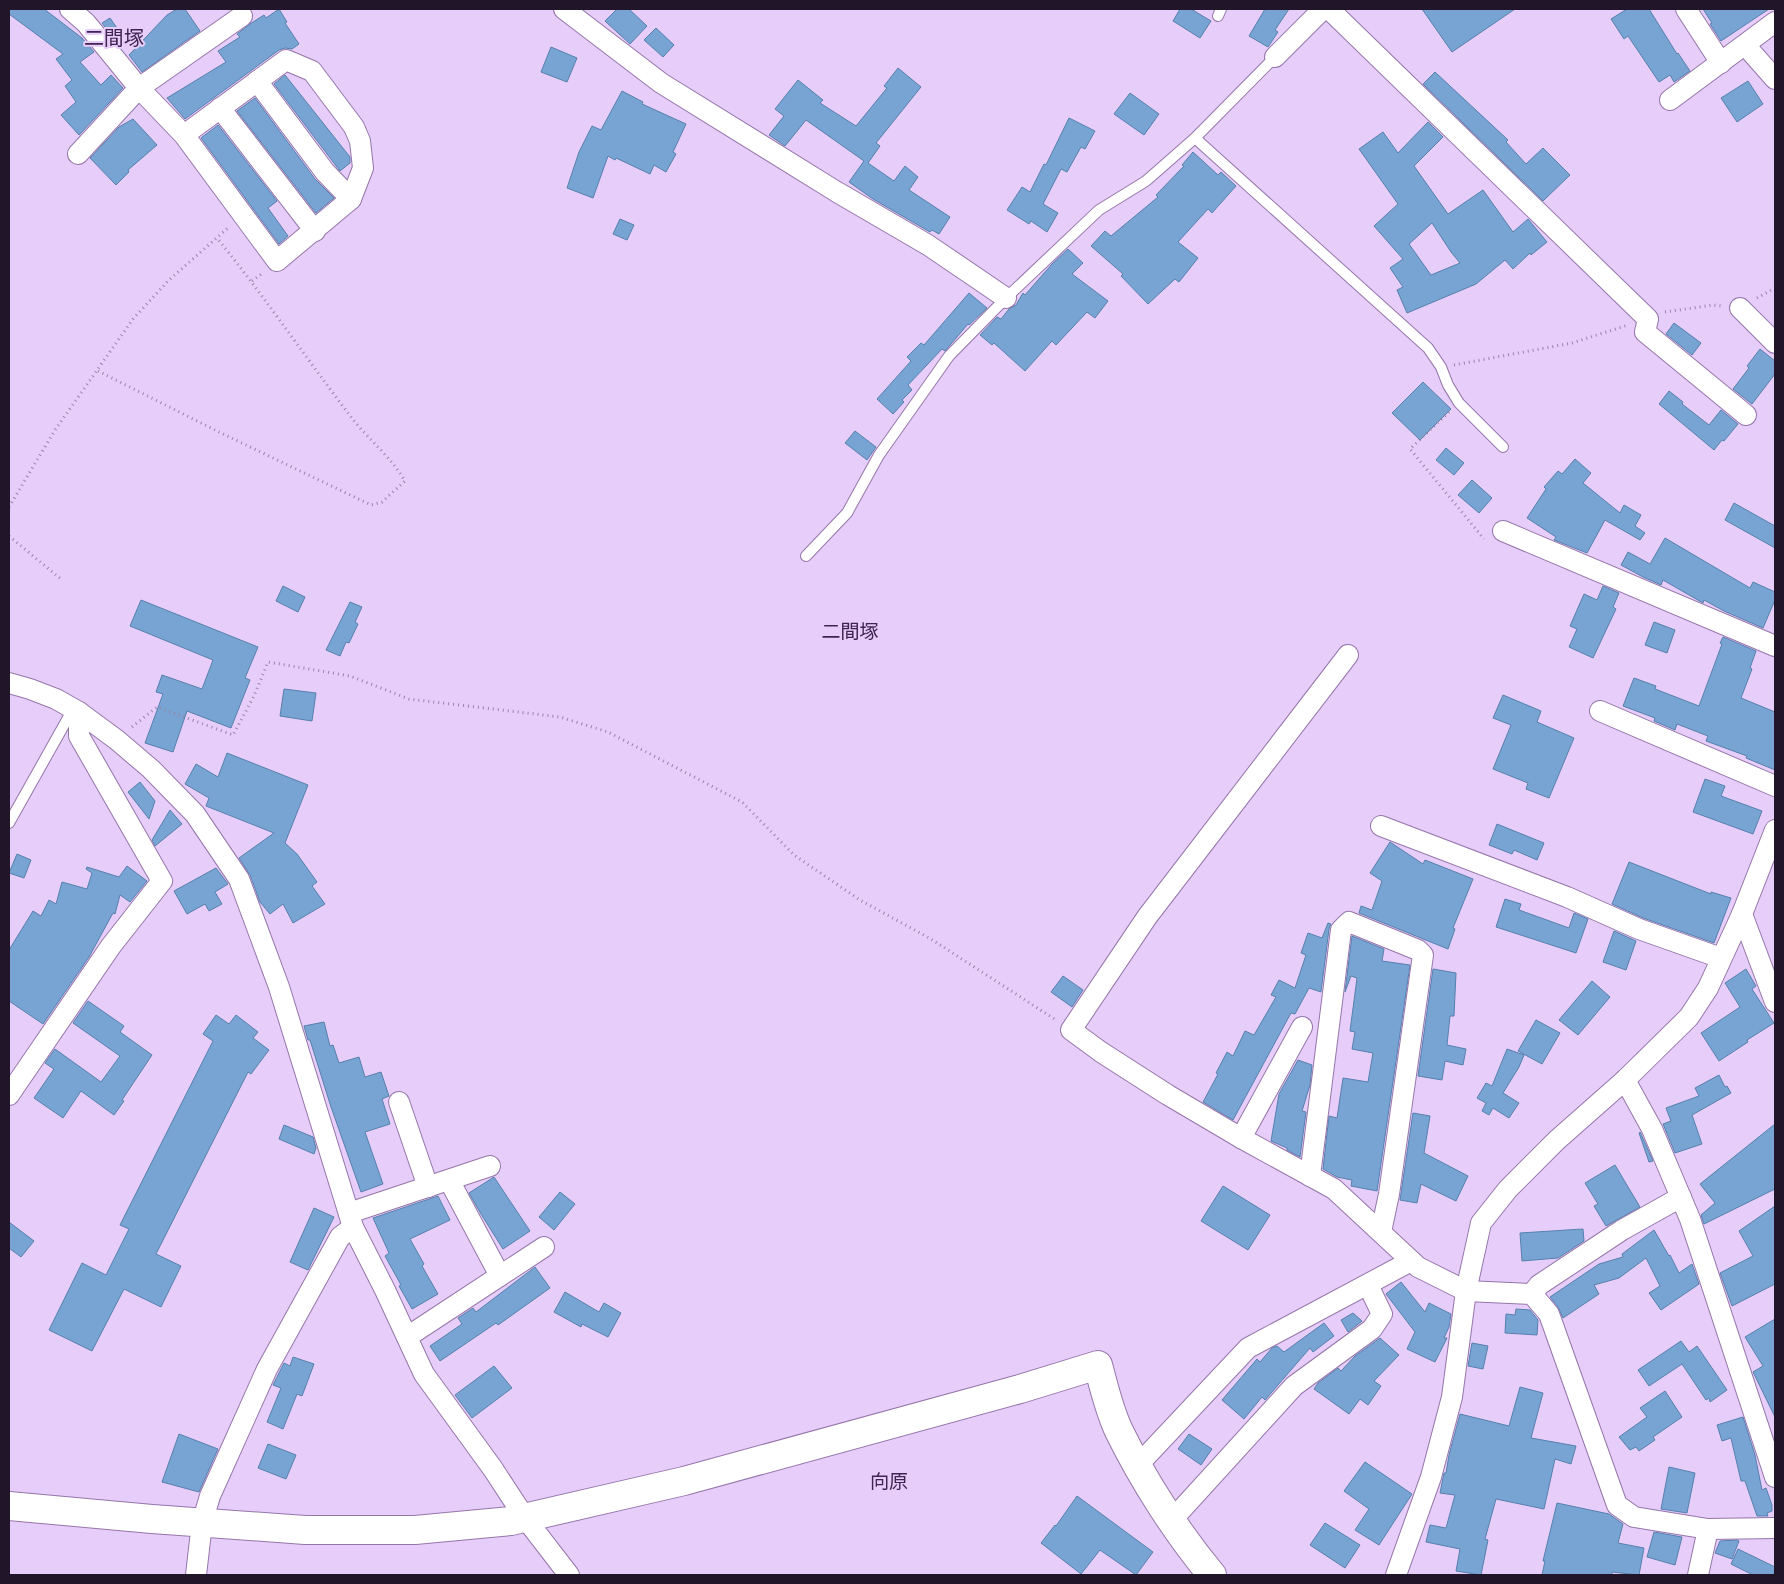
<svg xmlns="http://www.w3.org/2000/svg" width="1784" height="1584" viewBox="0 0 1784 1584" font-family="'DM Sans','Noto Sans JP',sans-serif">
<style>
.building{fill:#78a4d3;stroke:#5680ad;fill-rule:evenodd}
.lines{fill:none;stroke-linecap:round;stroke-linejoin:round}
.lane-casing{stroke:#9576aa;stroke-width:12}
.street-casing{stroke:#9576aa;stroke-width:22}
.secondary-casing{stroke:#9576aa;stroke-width:30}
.path{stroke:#9985a8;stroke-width:3;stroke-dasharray:1 4;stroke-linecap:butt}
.lane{stroke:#fff;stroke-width:10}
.street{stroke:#fff;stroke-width:20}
.secondary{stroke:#fff;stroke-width:28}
.labels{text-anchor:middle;stroke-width:4;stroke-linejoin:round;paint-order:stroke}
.neighbourhood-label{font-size:19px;fill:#3f2350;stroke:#e7cdfa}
.quarter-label{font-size:20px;fill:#3f2350;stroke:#e7cdfa}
</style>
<rect width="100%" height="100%" fill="#e7cdfa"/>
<g class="building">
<polygon points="9,9 44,9 82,38 94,52 80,62 101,85 111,75 123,88 79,135 61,115 76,102 65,86 72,80 56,59 63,54 9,14"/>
<polygon points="177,9 185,9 200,31 142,72 129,55 167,15"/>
<polygon points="279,9 287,22 285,23 299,44 292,49 285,48 279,50 185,119 167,98 226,62 218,51 240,37 237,34 250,24 264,15 266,18"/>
<polygon points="617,9 629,9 647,26 630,44 605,21"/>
<polygon points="1180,9 1191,9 1211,21 1200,38 1173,21"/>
<polygon points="1265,9 1289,9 1275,30 1278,32 1268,47 1249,36"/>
<polygon points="1422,9 1515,9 1452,52"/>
<polygon points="1627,9 1649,9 1677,54 1678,53 1690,71 1674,82 1670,75 1659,82 1628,36 1624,39 1611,19"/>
<polygon points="1703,9 1769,9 1721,41 1710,24 1712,23"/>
<polygon points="110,18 117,28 117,34 113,37 102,23"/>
<polygon points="656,28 674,45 663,57 644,40"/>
<polygon points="551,47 577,58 567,82 541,72"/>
<polygon points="898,68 921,87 876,143 880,146 868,163 894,181 905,166 918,177 909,190 950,217 939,234 932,230 930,232 873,199 849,182 864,161 806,120 785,146 769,135 784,116 775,109 798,80 823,100 820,103 856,126 887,88 884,86"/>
<polygon points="1435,72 1508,140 1506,142 1526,164 1543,148 1570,175 1543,201 1423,84"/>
<polygon points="285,75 350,157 350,163 340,171 274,84"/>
<polygon points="1748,81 1763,104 1737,122 1721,98"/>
<polygon points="622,91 643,102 642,104 686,124 673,152 676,154 666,172 654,165 650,174 616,158 615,160 608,156 593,198 567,188 579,152 592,126 601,130"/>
<polygon points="1130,93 1159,114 1144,135 1114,114"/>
<polygon points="255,98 315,179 334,198 316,213 237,111"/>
<polygon points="1069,118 1095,131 1085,149 1081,147 1067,172 1061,169 1043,204 1058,213 1047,232 1031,221 1029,224 1007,210 1022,187 1030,192 1044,164 1046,165"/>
<polygon points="133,119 157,145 128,170 129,172 116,185 90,158 119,127"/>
<path d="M1428,122L1443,137L1414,166L1448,214L1483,190L1513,232L1528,219L1547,242L1531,255L1530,253L1513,269L1505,260L1476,284L1407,313L1397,290L1403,287L1390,268L1403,259L1374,226L1398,204L1359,149L1383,132L1398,153ZM1432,223L1451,252L1460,263L1431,275L1409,244Z"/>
<polygon points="218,125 277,201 268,208 288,236 279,244 201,138"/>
<polygon points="1193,152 1218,175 1221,172 1236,186 1212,213 1208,209 1178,242 1198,258 1179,282 1175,279 1148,304 1121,276 1123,274 1091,246 1105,231 1111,236 1158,197 1156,195 1184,166 1182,165"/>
<polygon points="620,219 634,225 627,240 613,234"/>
<polygon points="1068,249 1083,263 1072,274 1108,301 1095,318 1087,312 1056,345 1052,341 1025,371 994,343 992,345 980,335 997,317 1001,319 1009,309 1016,305 1023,293 1025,295 1052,264"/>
<polygon points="969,293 987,308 969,325 968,324 945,351 942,349 908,385 912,390 902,400 904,402 893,414 877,399 911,361 907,357 921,343 924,345"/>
<polygon points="1674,323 1701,343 1692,355 1666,334"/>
<polygon points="1760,349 1775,361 1775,374 1752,404 1733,389 1749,368 1747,366"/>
<polygon points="1423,382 1451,409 1420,440 1392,413"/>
<polygon points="1669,391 1683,402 1682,404 1709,425 1721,410 1738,424 1724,441 1722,440 1714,450 1659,404"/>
<polygon points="855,431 876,447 867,460 845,443"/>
<polygon points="1446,448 1464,463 1454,475 1436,460"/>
<polygon points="1575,459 1591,473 1583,483 1620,513 1624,505 1641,515 1635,526 1645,533 1640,540 1605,520 1587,553 1554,540 1556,537 1527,518 1546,489 1544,487 1558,471 1562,474"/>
<polygon points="1472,480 1492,498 1479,513 1458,495"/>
<polygon points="1734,503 1775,526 1775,548 1725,520"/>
<polygon points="1665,538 1750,588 1753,582 1775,592 1775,600 1763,628 1724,611 1704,600 1703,603 1663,580 1661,585 1643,577 1621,565 1628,552 1650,564"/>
<polygon points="283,586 305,597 298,612 276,601"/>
<polygon points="1603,586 1619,593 1613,607 1616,609 1593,658 1569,647 1577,629 1570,626 1584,594 1597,600"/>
<polygon points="141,600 258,647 245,678 250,680 231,728 187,711 173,752 145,743 163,694 156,692 162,675 202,689 213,660 130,626"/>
<polygon points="350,602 362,607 355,622 358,624 349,643 346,642 340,656 326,650"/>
<polygon points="1654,622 1675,630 1667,653 1645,645"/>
<polygon points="1723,637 1756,651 1750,668 1752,669 1741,698 1775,712 1775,770 1746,758 1747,756 1706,741 1708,736 1677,724 1675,730 1654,721 1655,718 1623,706 1634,678 1656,686 1655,689 1699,706 1722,644 1720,643"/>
<polygon points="284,689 316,693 312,721 280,716"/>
<polygon points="1503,695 1541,711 1537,722 1574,738 1549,798 1526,789 1528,783 1493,769 1511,725 1493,718"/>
<polygon points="227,753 308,785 285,843 297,854 317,882 312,886 325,904 293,923 283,904 270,914 260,902 250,875 239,858 274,833 206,806 209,798 185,784 196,764 218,777"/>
<polygon points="1705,779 1725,786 1721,796 1762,811 1753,834 1693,812"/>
<polygon points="140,782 155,801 149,819 128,792"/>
<polygon points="170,810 182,824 155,846 152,840"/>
<polygon points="1497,824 1544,843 1537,860 1514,850 1512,854 1489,845"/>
<polygon points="1390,842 1423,864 1425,860 1473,879 1453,928 1455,929 1448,949 1359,913 1361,906 1372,910 1382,881 1370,873"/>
<polygon points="17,854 31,860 24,878 9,873"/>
<polygon points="1629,862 1711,894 1711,892 1731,898 1714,943 1643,918 1612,904"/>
<polygon points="127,866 147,881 130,902 120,895 115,914 113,913 89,957 43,1024 9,1001 9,950 33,911 41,916 49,900 56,904 62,882 87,889 92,873 86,869 87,867 119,877"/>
<polygon points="216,868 228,884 215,892 222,904 209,911 205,904 187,914 174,891"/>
<polygon points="1505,899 1521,904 1519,910 1569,928 1574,913 1588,919 1576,953 1496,927"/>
<polygon points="1328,923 1331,924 1329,929 1321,992 1309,988 1295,1014 1291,1013 1233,1120 1203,1102 1218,1074 1216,1073 1227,1052 1233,1056 1245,1031 1254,1035 1276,997 1271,995 1279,980 1295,988 1306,955 1301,953 1308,933 1322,938"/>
<polygon points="1614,931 1636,941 1626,970 1603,962"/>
<polygon points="1352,936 1384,949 1382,961 1410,965 1377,1191 1351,1186 1352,1180 1337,1177 1323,1169 1329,1116 1337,1118 1343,1078 1368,1082 1373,1053 1352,1049 1355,1032 1350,1031 1357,978 1351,976 1345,992"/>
<polygon points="1433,969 1456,973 1454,1016 1450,1016 1447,1045 1466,1049 1463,1065 1445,1061 1442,1080 1418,1076"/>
<polygon points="1746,969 1756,986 1752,989 1774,1023 1747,1040 1748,1042 1719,1061 1701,1033 1740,1007 1725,983"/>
<polygon points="1063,976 1083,990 1072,1007 1051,992"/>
<polygon points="1592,981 1610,997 1578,1035 1559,1020"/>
<polygon points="88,1001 124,1026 120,1032 152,1055 122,1100 124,1101 114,1115 81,1091 63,1118 34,1098 54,1069 45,1063 55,1049 101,1082 120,1056 73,1023"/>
<polygon points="216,1015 229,1024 236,1015 258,1032 253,1038 269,1050 251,1074 248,1072 156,1254 181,1266 161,1307 124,1289 92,1351 49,1330 82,1263 106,1275 129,1229 120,1225 213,1041 203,1034"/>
<polygon points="1536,1020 1560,1033 1542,1064 1518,1051"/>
<polygon points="324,1022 330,1046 333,1045 339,1063 359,1057 365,1077 381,1072 389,1096 382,1099 390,1124 365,1132 383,1184 361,1192 331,1107 310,1040 308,1040 304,1026"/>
<polygon points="1507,1049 1524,1055 1519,1067 1503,1093 1519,1103 1509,1118 1493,1108 1489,1115 1482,1111 1486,1103 1477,1098 1486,1083 1492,1086"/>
<polygon points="1298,1060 1312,1065 1310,1085 1302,1111 1306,1112 1300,1157 1287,1150 1287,1148 1271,1141 1279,1094"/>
<polygon points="1719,1075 1725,1087 1727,1086 1731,1093 1692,1115 1702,1144 1675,1153 1663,1124 1671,1121 1666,1108 1699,1096 1695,1088"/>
<polygon points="1413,1113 1430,1116 1424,1153 1468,1176 1456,1201 1421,1184 1417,1203 1400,1200"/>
<polygon points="1775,1124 1775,1189 1704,1224 1701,1215 1715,1203 1700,1184"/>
<polygon points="284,1125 313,1137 316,1148 314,1154 279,1139"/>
<polygon points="1640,1132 1641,1134 1653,1161 1649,1162 1639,1133"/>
<polygon points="1615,1165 1640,1207 1606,1226 1594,1206 1598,1204 1585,1183"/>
<polygon points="494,1177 530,1231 503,1249 481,1214 469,1193"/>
<polygon points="1223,1186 1270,1215 1248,1250 1201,1221"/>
<polygon points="560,1192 575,1204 554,1230 539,1217"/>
<polygon points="438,1196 450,1220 410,1239 424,1264 422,1266 438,1294 412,1309 399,1286 401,1285 385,1256 389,1253 373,1218"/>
<polygon points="1775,1206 1775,1284 1732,1306 1720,1273 1753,1256 1739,1231"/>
<polygon points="314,1208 334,1217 308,1270 290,1262"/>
<polygon points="9,1222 34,1241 21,1257 9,1248"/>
<polygon points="1583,1229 1584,1241 1558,1258 1522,1261 1520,1233"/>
<polygon points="1654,1230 1669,1256 1670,1255 1679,1273 1692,1264 1699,1284 1661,1310 1649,1293 1660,1286 1646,1258 1619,1278 1594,1285 1599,1294 1563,1318 1558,1307 1550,1297 1599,1264 1623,1257 1622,1254"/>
<polygon points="535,1267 550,1288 498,1325 496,1323 440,1361 430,1346 462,1324 458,1318 473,1308 476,1312"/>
<polygon points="1401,1282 1425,1312 1429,1303 1451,1314 1449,1327 1444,1338 1447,1338 1435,1362 1407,1349 1415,1332 1386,1294"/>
<polygon points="565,1292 599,1312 604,1303 621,1313 608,1337 582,1324 581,1327 554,1312"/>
<polygon points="1516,1309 1530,1310 1538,1320 1537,1335 1505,1333 1506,1314 1515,1315"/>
<polygon points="1353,1313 1362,1321 1348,1332 1341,1320"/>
<polygon points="1775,1319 1775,1417 1753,1372 1763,1366 1745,1337"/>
<polygon points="1324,1323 1334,1336 1313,1352 1310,1348 1265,1400 1262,1397 1244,1419 1222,1400 1257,1359 1260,1362 1272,1348 1277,1346 1284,1352"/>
<polygon points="1380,1338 1399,1355 1374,1381 1381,1386 1368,1405 1360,1399 1349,1414 1314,1389 1318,1383 1338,1368 1341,1371 1355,1356"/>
<polygon points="1681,1341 1689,1352 1697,1346 1727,1390 1710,1402 1709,1398 1706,1400 1682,1364 1649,1386 1638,1370"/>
<polygon points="1472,1343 1488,1346 1483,1369 1468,1366"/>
<polygon points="293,1357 314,1364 302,1396 297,1394 283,1429 267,1422 281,1388 273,1385 284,1363 290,1366"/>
<polygon points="494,1366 512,1388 472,1418 455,1395"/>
<polygon points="1520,1387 1543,1393 1531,1438 1576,1446 1571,1464 1555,1459 1544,1509 1496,1499 1485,1539 1488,1540 1481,1575 1456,1571 1460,1549 1426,1542 1430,1525 1446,1528 1455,1495 1440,1493 1444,1473 1446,1473 1449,1455 1460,1414 1509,1426"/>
<polygon points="1665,1391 1682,1417 1653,1437 1655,1440 1639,1451 1636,1447 1630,1450 1619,1437 1647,1417 1640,1408"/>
<polygon points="1743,1417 1755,1455 1762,1490 1766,1488 1772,1505 1772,1511 1767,1513 1768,1516 1757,1516 1745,1481 1741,1481 1731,1438 1722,1441 1717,1425"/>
<polygon points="179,1434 218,1449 199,1492 162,1482"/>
<polygon points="1189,1434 1212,1449 1201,1465 1178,1449"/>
<polygon points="268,1444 296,1455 286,1479 258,1468"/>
<polygon points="1365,1462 1412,1494 1379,1545 1355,1530 1369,1509 1344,1491"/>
<polygon points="1669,1467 1695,1473 1687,1513 1661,1509"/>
<polygon points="1077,1496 1153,1552 1136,1575 1100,1550 1081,1574 1041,1543 1055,1525 1056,1526"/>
<polygon points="1557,1503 1609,1514 1623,1524 1618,1543 1644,1548 1639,1575 1612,1572 1612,1575 1542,1575 1545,1561 1543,1561"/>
<polygon points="1325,1523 1360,1545 1345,1568 1310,1545"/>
<polygon points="1654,1532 1682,1537 1675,1565 1647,1557"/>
<polygon points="1737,1540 1739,1541 1732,1559 1715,1553 1720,1541"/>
<polygon points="1738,1549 1775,1567 1775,1575 1753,1575 1731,1564"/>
</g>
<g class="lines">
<defs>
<g id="lane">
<polyline points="1218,16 1221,9"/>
<polyline points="1195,138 1428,348 1441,367 1448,385 1459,403 1503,447"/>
<polyline points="806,556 847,513 879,455 949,356 1006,298 1099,210 1146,181 1195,138 1275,57"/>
<polyline points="9,823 73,709"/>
</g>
<g id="street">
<polyline points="70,9 86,23 139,88 184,135 277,261 351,199 363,168 360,141 354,127 312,71 286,60 184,135"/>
<polyline points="564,9 661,83 837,192 928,245 1006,298"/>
<polyline points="1329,9 1648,319 1645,332 1746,415"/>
<polyline points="1686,9 1721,63"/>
<polyline points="1745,45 1775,79"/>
<polyline points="1275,57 1323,9"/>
<polyline points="257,81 325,172 351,199"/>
<polyline points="1670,100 1775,22"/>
<polyline points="220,108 315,231"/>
<polyline points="78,154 139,88 242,16"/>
<polyline points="1740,308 1775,343"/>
<polyline points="1503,531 1775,646"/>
<polyline points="1348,655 1147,917 1071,1030 1101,1052 1168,1095 1241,1138 1334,1189 1418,1267 1466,1291 1532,1294 1549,1314 1617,1505 1634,1517 1708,1529 1775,1528"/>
<polyline points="9,683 30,689 56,699 79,712 117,740 151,769 195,814 239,879 279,987 353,1227 385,1290 424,1374 493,1469 525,1518 569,1575"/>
<polyline points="1600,711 1775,786"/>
<polyline points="1381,826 1567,897 1639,929 1721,958"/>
<polyline points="1742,914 1775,1002"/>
<polyline points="1625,1080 1652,1129 1690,1219 1775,1477"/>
<polyline points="9,1095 111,946 162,881 79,736 79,712"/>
<polyline points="399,1102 428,1187"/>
<polyline points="1241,1138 1302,1027"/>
<polyline points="1310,1176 1341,930 1349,922 1418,950 1423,955 1389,1194 1381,1232"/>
<polyline points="449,1180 500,1276"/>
<polyline points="349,1213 490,1166"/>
<polyline points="1532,1294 1539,1285 1622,1230 1681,1197"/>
<polyline points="407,1337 544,1247"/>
<polyline points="1138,1465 1248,1348 1411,1261"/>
<polyline points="1172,1520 1294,1386 1372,1329 1382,1314 1368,1285"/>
<polyline points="196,1575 202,1523 210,1496 267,1369 340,1237 353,1227"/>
<polyline points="1396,1575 1431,1477 1452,1397 1466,1291 1481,1223 1508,1189 1557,1140 1625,1080 1689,1017 1708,988 1742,914 1775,830"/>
<polyline points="1698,1575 1708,1529"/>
</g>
<path id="secondary" d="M9,1506L152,1519L305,1530H415L511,1521L684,1481L1020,1389L1098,1365C1104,1387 1109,1410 1119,1431C1143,1480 1177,1533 1212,1575"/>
</defs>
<use href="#lane" class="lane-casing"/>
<use href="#street" class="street-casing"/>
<use href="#secondary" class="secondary-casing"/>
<g class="path">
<polyline points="252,281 263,273"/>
<polyline points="1757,298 1775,288"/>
<polyline points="1665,312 1713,305 1723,306"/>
<polyline points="1454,365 1572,343 1628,325"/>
<path d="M98,371L219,432L371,505L382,502L405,481C391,457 368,439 351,417C306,358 264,296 217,238"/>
<polyline points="1449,412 1410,449 1484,539"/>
<polyline points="9,507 55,430 133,319 168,281 229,227"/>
<polyline points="9,536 62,580"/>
<polyline points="132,727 157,707 233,735 254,696 268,662 350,676 409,699 560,717 608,732 742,802 794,855 860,900 931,939 1056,1020"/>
</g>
<use href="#lane" class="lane"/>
<use href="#street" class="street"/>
<use href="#secondary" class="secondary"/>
</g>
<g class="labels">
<g class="neighbourhood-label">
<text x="850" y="638">二間塚</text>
<text x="889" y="1488">向原</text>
</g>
<g class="quarter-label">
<text x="114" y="45">二間塚</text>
</g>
</g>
<rect width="1784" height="1584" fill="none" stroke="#211529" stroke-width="20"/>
</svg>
